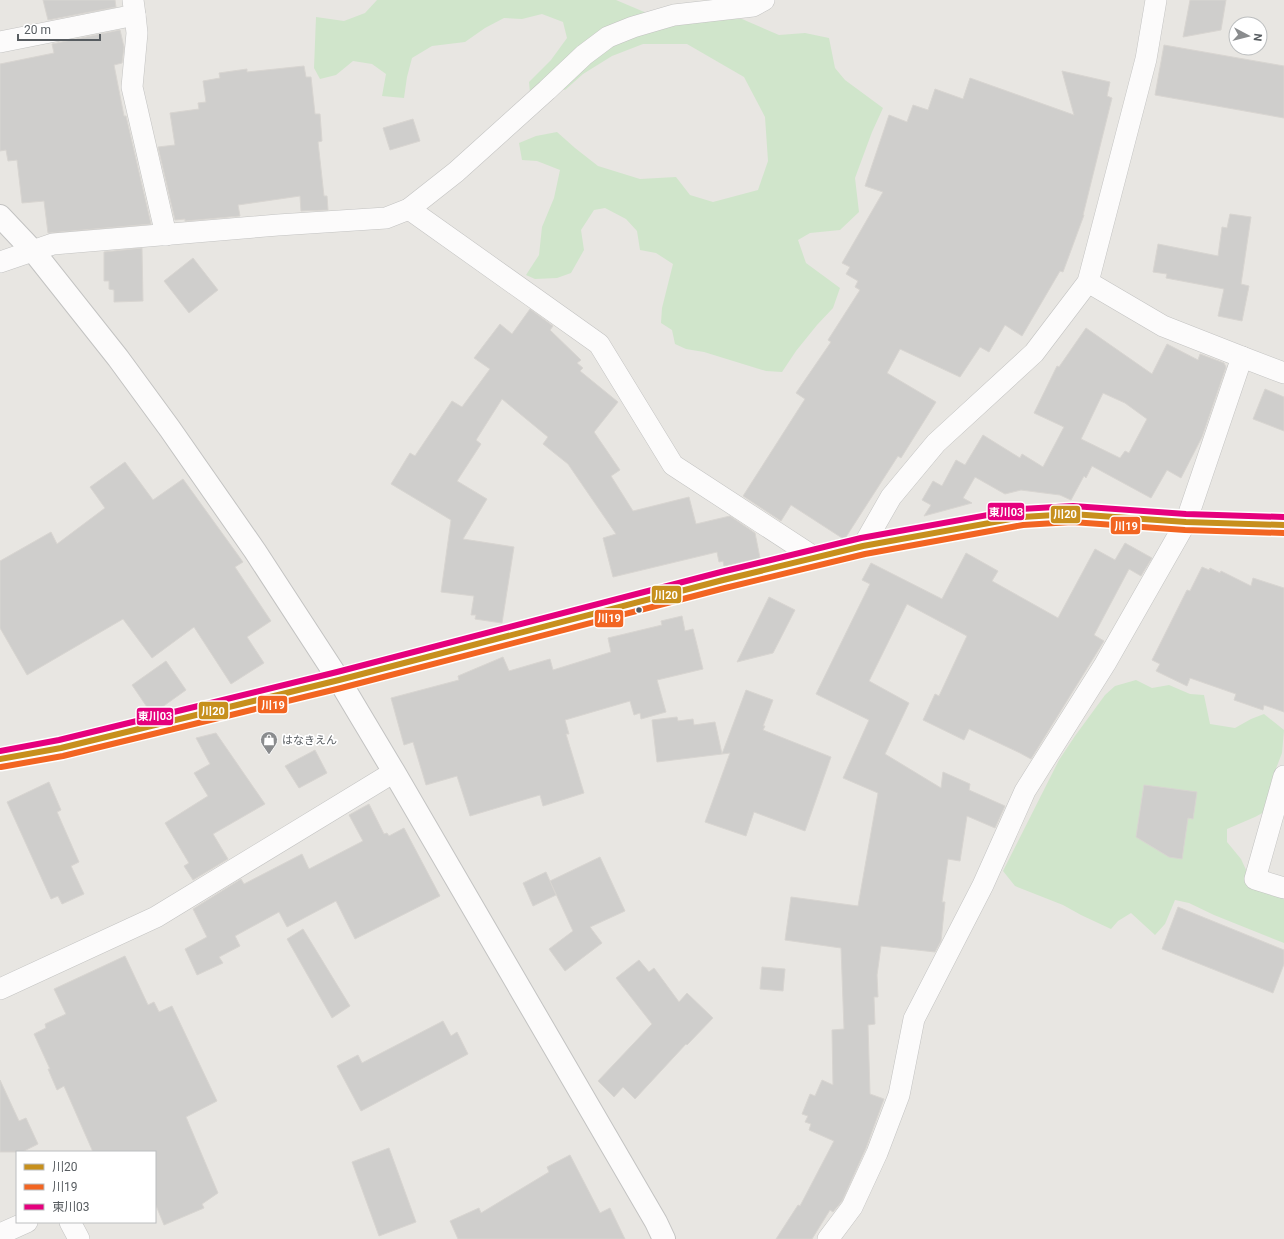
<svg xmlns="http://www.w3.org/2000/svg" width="1284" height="1239" viewBox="0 0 1284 1239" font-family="Roboto,'Noto Sans JP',sans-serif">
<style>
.green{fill:#d0e5cb}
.building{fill:#cfcecc;stroke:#d8d5d1;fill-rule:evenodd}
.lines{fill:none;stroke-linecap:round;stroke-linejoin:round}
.minor-casing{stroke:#c3c3c2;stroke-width:22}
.tertiary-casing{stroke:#c3c3c2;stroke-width:24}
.minor{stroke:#fcfbfb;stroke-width:21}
.tertiary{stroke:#fcfbfb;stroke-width:22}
.bus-1-casing{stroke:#fff;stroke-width:9}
.bus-2-casing{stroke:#fff;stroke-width:9}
.bus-3-casing{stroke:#fff;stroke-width:9}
.bus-1{stroke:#c7901d;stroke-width:6}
.bus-2{stroke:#f26522;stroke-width:6}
.bus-3{stroke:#e5007d;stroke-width:6}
.bus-dot{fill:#575c60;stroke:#fff;stroke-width:1.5}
.labels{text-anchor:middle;stroke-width:3.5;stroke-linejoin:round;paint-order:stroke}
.poi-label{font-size:11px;fill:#575c60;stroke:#fff;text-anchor:start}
.line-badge{stroke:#fff;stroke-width:1.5}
.badge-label{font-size:11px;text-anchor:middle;font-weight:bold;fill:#fff}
</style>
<rect width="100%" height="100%" fill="#e8e6e2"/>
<g class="green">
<polygon points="377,0 616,0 675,25 701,20 742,19 779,35 805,33 829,38 835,68 845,80 883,108 872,132 855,178 859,212 840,230 810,233 798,240 806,263 840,288 833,308 817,325 796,351 782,372 766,371 704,352 686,349 675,344 672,330 661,323 662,308 673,264 656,253 640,250 637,231 626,219 605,208 594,210 581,230 584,250 571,273 557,278 535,279 526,275 539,255 542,227 554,198 560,170 537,161 522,160 519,143 536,136 557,132 575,148 598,166 640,179 676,177 690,195 713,202 758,190 768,161 765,117 744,77 687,44 643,44 612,56 583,74 565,90 560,88 530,93 529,82 551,60 567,38 563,22 542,14 522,19 504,18 485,28 465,42 432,46 412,58 407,77 404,98 382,96 386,74 372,64 353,61 336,75 320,79 314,68 316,17 344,21 365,13"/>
<polygon points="1136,680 1152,688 1169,685 1190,694 1204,695 1210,724 1235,728 1251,719 1264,714 1284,730 1282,753 1272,779 1268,810 1255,817 1227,829 1227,842 1241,859 1254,887 1284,897 1284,943 1214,915 1189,903 1175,900 1165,924 1155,935 1131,913 1118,921 1111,929 1081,915 1063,905 1015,886 1003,871 1059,760 1075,736 1105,695 1115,686"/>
</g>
<g class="building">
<polygon points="43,0 115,0 116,7 48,20"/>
<polygon points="1190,0 1226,0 1221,30 1183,37"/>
<polygon points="120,30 124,47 122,63 114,65 124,116 126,116 151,224 48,233 44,201 22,203 17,160 8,161 6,150 0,151 0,64 54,53 52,44"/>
<polygon points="1164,45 1284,66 1284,118 1155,95"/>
<polygon points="304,66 306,77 311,77 315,114 320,114 322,141 318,142 324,196 327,196 328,210 301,211 300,196 238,205 240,216 185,221 185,219 175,220 158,147 175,145 170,113 199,109 198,103 206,102 203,81 220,78 219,73 247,69 247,72"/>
<polygon points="1062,71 1110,82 1107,96 1112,98 1083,215 1084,215 1063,272 1060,271 1022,336 1005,325 989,352 980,347 960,377 900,349 887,373 936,402 901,458 898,456 846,537 842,538 791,505 781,521 743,496 805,399 796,393 831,342 828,340 860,290 855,287 858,281 846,274 850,267 842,263 883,192 865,186 889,115 907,122 913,105 928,110 935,89 963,99 970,78 1074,115"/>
<polygon points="413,119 420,141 390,150 383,128"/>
<polygon points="1230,214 1251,217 1241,284 1249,286 1242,321 1218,316 1224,289 1166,278 1167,274 1153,272 1158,244 1218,256 1222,227 1227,228"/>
<polygon points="142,248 143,301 114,302 114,290 109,289 109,281 104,281 104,252"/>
<polygon points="193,258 218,290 189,313 164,281"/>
<polygon points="530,309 553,326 550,330 581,360 577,363 583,368 580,371 618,402 594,432 620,470 611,476 633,511 689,497 696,524 730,516 755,533 760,558 724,566 723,561 719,562 717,552 613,577 603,538 616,534 568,464 543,444 548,437 502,399 476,440 481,444 457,481 487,499 463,539 514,547 502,623 475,619 476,615 471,615 474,596 441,592 451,520 391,484 410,453 415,456 452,401 462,407 490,369 474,358 500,324 512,334"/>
<path d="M1086,328L1152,374L1167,344L1198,360L1200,354L1224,363L1226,367L1202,437L1181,478L1167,470L1151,498L1092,466L1086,478L1084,476L1071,500L1060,495L1021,490L1005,494L975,477L963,498L972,503L924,516L931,505L922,500L933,481L942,486L956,460L965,465L983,435L1020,458L1022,454L1043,467L1064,427L1034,413L1057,366L1059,367ZM1103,393L1125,403L1147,419L1129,453L1125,451L1120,458L1081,439Z"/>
<polygon points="1265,389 1284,397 1284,431 1253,419"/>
<polygon points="125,462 153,500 183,479 243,562 235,567 271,621 247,637 264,663 231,684 194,627 152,658 123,619 27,675 0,628 0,561 51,532 57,544 105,508 90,487"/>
<polygon points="1125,543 1152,558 1141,576 1129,569 1094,635 1104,641 1031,759 1020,753 969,729 964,740 923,720 935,694 939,696 967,636 907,604 869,681 909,703 885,754 941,788 943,772 970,784 969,790 1005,806 995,828 967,816 960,861 948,859 942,902 945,902 941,941 935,952 881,946 877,975 878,997 874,997 875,1024 868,1025 870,1094 884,1099 866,1148 842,1201 833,1212 830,1210 812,1239 776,1239 798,1205 800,1206 834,1141 809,1130 811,1124 805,1122 808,1116 802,1114 810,1094 815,1096 822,1080 833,1085 832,1030 844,1029 841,948 785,940 791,897 858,906 878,793 843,778 869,720 816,694 870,584 862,580 871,563 942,599 966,553 998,571 992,581 1058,618 1095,549 1115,560"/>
<polygon points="1202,567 1209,570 1210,568 1220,573 1221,571 1251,586 1253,578 1284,588 1284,712 1264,705 1263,710 1234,700 1236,694 1190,678 1187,686 1156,671 1160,664 1152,660 1187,590 1190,591"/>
<polygon points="769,597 795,610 773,653 737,662"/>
<polygon points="682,616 685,631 693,629 703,669 657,680 666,712 641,719 640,713 634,715 630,701 565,720 569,734 566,734 584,793 543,806 540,795 470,816 457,776 426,785 413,742 404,745 391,698 459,680 458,676 503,657 509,671 550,659 553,670 611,652 608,638 662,625 661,621"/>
<polygon points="166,661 186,690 158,710 155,706 149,710 132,685"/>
<polygon points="746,690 773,700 763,726 765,726 763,730 831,757 805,831 754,812 746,836 705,822 730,753 722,754"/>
<polygon points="677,717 678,721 693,719 694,725 715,722 722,754 657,762 652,720"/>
<polygon points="216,733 265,804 213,834 228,859 193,880 184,866 189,863 165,823 208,796 194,773 210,764 196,738"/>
<polygon points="315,750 327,773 299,788 285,766"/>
<polygon points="49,782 61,810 57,812 79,862 71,866 84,894 62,904 58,896 51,899 7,802"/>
<polygon points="1144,785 1197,792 1193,819 1188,818 1182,859 1169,857 1136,837"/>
<polygon points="369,804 384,834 387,833 389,836 404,828 440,896 355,939 336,901 287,927 279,912 235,936 240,946 219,957 223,963 197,975 185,949 207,937 193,909 241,879 244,884 302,854 309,869 363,841 349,815"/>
<polygon points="600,857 625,911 590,927 602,943 565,971 549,949 573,931 550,881"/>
<polygon points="546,872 556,895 533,906 523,883"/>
<polygon points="1178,907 1284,950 1284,964 1273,993 1162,949"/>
<polygon points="303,929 350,1006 332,1018 287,939"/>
<polygon points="125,956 148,1005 154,1002 159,1012 172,1006 217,1101 186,1117 218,1193 202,1204 204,1208 164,1225 155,1203 155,1152 93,1152 64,1086 57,1090 48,1069 50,1069 34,1034 46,1028 45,1024 66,1014 54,989"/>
<polygon points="639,960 649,972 654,968 679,1002 687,993 713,1018 687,1045 686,1044 635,1099 623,1087 614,1097 598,1081 652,1024 616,978"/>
<polygon points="762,967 785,969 783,991 760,989"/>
<polygon points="443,1021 451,1036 457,1032 468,1054 361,1111 337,1066 358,1055 362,1063"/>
<polygon points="0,1080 19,1121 26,1118 38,1144 22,1152 0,1152"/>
<polygon points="389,1148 416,1222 379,1236 352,1162"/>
<polygon points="570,1155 600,1213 610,1208 625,1239 458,1239 450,1221 479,1208 481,1213 549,1172 547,1167"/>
</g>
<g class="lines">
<defs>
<g id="minor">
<polyline points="135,15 137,33 132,87 166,235"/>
<polyline points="0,42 135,15 133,0"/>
<polyline points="409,209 456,172 547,90 584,55 608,37 633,27 674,15 753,6 764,0"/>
<polyline points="0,262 53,244 278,225 386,218 409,209 599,344 673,465 814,557"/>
<polyline points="1088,282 1163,326 1242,357 1284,373"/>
<polyline points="863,546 891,497 936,443 1034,353 1088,282 1146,59 1156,0"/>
<polyline points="1284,776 1255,879 1284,888"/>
<polyline points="0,989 156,917 394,772"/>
<polyline points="70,1222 79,1239"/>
<polyline points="0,1234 27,1222"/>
<polyline points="828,1239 852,1207 877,1153 899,1095 914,1019 983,885 1025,791 1105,664 1186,522 1242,357"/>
</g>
<g id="tertiary">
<polyline points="0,216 34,252 118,358 170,429 255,551 339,680 394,772 656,1222 664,1239"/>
<polyline points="0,759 61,748 339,680 723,580 863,546 1022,517 1072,514 1186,522 1284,525"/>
</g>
</defs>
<use href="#minor" class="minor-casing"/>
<use href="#tertiary" class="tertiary-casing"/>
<use href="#minor" class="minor"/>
<use href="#tertiary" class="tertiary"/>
<defs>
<polyline id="bus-1" points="0,759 61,748 339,680 723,580 863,546 1022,517 1072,514 1186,522 1284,525"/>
<polyline id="bus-2" points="1,767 63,756 341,688 725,588 865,554 1023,525 1072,522 1185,530 1284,533"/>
<polyline id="bus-3" points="0,751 59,740 337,672 721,572 861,538 1021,509 1073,506 1186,514 1284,517"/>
</defs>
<use href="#bus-1" class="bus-1-casing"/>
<use href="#bus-2" class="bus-2-casing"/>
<use href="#bus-3" class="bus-3-casing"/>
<use href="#bus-1" class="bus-1"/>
<use href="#bus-2" class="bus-2"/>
<use href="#bus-3" class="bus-3"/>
</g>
<defs>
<symbol id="shop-pin" viewBox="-11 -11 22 30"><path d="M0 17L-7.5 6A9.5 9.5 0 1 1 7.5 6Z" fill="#8a8c8e" stroke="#fff"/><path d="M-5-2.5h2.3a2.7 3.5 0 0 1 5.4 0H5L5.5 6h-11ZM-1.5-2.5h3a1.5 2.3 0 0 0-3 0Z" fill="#fff"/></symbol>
</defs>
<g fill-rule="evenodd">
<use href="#shop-pin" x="259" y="730" width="20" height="27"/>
</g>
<circle class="bus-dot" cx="639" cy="610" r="3.5"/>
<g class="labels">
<g class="poi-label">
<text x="282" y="744">はなきえん</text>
</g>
</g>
<g class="line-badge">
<rect x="987" y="502" width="38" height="19" rx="4" fill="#e5007d"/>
<rect x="1050" y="505" width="31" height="19" rx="4" fill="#c7901d"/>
<rect x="1110" y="516" width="31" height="19" rx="4" fill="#f26522"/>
<rect x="651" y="585" width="31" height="19" rx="4" fill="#c7901d"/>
<rect x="594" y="609" width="30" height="19" rx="4" fill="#f26522"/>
<rect x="257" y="695" width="31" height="19" rx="4" fill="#f26522"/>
<rect x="198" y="701" width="31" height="19" rx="4" fill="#c7901d"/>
<rect x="136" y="707" width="38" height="19" rx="4" fill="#e5007d"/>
</g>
<g class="badge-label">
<text x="1006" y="516">東川03</text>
<text x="1065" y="518">川20</text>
<text x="1126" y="530">川19</text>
<text x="666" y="599">川20</text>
<text x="609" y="622">川19</text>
<text x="273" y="709">川19</text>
<text x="213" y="715">川20</text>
<text x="155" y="720">東川03</text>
</g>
<rect x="16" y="1151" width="140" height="72" fill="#ffffff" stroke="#bcbebf"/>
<rect x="24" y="1164" width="20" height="6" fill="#c7901d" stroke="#bcbebf"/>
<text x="52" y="1171" font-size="12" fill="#575c60">川20</text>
<rect x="24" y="1184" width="20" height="6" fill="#f26522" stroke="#bcbebf"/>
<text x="52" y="1191" font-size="12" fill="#575c60">川19</text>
<rect x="24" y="1204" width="20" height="6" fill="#e5007d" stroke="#bcbebf"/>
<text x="52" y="1211" font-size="12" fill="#575c60">東川03</text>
<g transform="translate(1248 36) rotate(97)"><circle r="19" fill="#ffffff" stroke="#bcbebf"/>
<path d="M0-3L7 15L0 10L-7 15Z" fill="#8a8c8e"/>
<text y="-6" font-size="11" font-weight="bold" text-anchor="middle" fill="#575c60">N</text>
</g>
<path d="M18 34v6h82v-6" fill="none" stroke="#575c60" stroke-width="2"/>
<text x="24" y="34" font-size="12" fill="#575c60" stroke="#ffffff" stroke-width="3" paint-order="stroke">20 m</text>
</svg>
